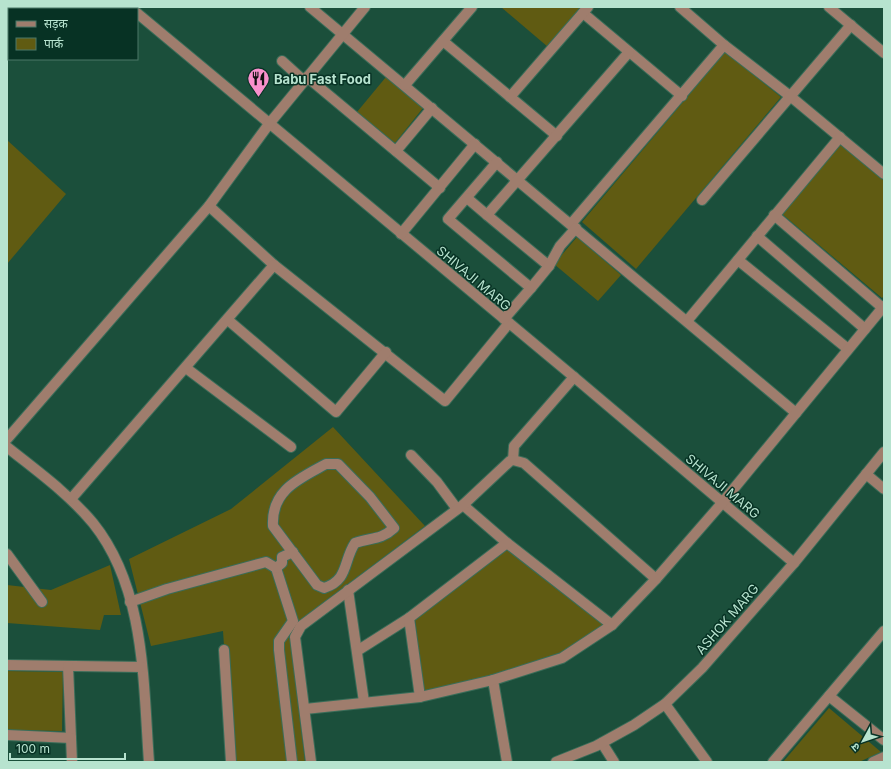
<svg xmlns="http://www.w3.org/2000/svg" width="891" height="769" viewBox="0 0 891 769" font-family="Inter,'Noto Sans Devanagari',sans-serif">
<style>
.green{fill:#605b12}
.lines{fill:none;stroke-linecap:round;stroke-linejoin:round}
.minor-casing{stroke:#3a6d59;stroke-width:12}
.minor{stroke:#9f7d6d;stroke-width:10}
.labels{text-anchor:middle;stroke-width:3;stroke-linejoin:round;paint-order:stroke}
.poi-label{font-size:13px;font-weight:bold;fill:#b7e3cf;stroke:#073224;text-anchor:start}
.street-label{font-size:13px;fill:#b7e3cf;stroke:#073224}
</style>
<rect width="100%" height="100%" fill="#1b4f3b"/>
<g class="green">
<polygon points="501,7 583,7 548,47"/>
<polygon points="725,52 781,97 636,269 582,222"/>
<polygon points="386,77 423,108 395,143 357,112"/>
<polygon points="7,140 66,194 7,264"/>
<polygon points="841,144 884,181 884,296 882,298 782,214"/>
<polygon points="577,237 621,275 598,301 554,264"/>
<polygon points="333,427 425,526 308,614 296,627 291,642 305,762 232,762 223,631 151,646 129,559 231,509"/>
<polygon points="507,547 606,625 561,657 489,682 423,693 415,619"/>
<polygon points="110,565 121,615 104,615 100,630 7,623 7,585 51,590"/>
<polygon points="7,671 63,672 62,731 7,730"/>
<polygon points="829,708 881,752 859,762 783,762"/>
</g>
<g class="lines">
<defs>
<g id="minor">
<polyline points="310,7 796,413"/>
<polyline points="680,7 724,45 790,96 884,174"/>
<polyline points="829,7 884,53"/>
<polyline points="137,13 574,377 794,563"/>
<polyline points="583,13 682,96"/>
<polyline points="443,41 557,136"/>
<polyline points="282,61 304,81"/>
<polyline points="307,77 440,188"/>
<polyline points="405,85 472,7"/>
<polyline points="510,97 588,7"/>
<polyline points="396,151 432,108"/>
<polyline points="497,162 448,219 531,288"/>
<polyline points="467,198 487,215"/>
<polyline points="702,200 851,25"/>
<polyline points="209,206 274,265 445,401 509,323"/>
<polyline points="774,215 884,309"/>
<polyline points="571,224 724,45"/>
<polyline points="401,234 475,144"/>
<polyline points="757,236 865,329"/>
<polyline points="738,260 848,349"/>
<polyline points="549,266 487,215 629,52"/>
<polyline points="504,319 531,288 549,266 560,246 576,228"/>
<polyline points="228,320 336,412 386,352"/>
<polyline points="687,321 840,137"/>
<polyline points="186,368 291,447"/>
<polyline points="7,439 209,206 269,124 365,7"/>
<path d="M7,447C37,471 68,493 93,523C146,589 143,683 149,762"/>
<polyline points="411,455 437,482 457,509"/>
<polyline points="513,460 514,446 574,377"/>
<path d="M326,464H338L370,497L394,528C380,541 371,537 355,543C343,561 349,580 324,588L317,585L273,526C271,490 299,479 326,464Z"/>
<polyline points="866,474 884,489"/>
<polyline points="71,499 274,265"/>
<polyline points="463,505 507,543 612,625"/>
<polyline points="7,554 42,602"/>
<polyline points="276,568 293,621 279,641 279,650 292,762"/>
<polyline points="348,590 364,702"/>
<polyline points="130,602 167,589 266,562 276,568 282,563 282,557 293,552"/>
<polyline points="224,650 231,762"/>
<polyline points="357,651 409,618"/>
<polyline points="7,665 142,667"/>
<polyline points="68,666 72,762"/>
<polyline points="493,680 507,762"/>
<polyline points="829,696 884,740"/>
<polyline points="420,697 409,618 507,543"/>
<polyline points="665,704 707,762"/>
<polyline points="305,709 420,697 493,680 562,658 612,625 656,579 722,503 884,306"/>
<polyline points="7,735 71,738"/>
<polyline points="602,743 614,762"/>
<polyline points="311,762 295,637 301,626 463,505 510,461 513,460 524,463 656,579"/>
<polyline points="556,762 596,746 634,725 665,704 702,668 794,563 884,452"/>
<polyline points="773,762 884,631"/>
<polyline points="873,762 884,757"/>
</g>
</defs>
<use href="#minor" class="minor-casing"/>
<use href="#minor" class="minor"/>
</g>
<defs>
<symbol id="restaurant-pin" viewBox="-11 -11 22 30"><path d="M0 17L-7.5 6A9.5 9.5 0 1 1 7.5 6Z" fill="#f890cc" stroke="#073224"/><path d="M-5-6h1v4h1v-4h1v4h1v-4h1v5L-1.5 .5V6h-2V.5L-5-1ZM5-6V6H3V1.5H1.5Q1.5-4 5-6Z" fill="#111"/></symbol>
</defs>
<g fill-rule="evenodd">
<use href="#restaurant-pin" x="246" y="66" width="25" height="34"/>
</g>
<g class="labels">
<g class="poi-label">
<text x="274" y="84">Babu Fast Food</text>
</g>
<g class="street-label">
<text transform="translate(474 278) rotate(40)" y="5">SHIVAJI MARG</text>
<text transform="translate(723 486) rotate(40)" y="5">SHIVAJI MARG</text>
<text transform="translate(727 619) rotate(-49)" y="5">ASHOK MARG</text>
</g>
</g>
<rect width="891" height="769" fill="none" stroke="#b7e3cf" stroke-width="16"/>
<rect x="8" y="8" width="130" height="52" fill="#073224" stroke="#4d7968"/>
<rect x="16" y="21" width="20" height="6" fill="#9f7d6d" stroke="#4d7968"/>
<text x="44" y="28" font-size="12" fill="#b7e3cf">सड़क</text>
<rect x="16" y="38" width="20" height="12" fill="#605b12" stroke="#4d7968"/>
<text x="44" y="48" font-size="12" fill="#b7e3cf">पार्क</text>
<g transform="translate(863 741) rotate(230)" stroke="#073224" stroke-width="3" paint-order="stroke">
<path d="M0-3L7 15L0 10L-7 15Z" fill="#b7e3cf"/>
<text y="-6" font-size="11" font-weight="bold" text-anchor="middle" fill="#b7e3cf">उ</text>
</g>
<path d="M10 753v6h115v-6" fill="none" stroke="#b7e3cf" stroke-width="2"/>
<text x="16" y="753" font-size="12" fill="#b7e3cf" stroke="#073224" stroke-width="3" paint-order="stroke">100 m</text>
</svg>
